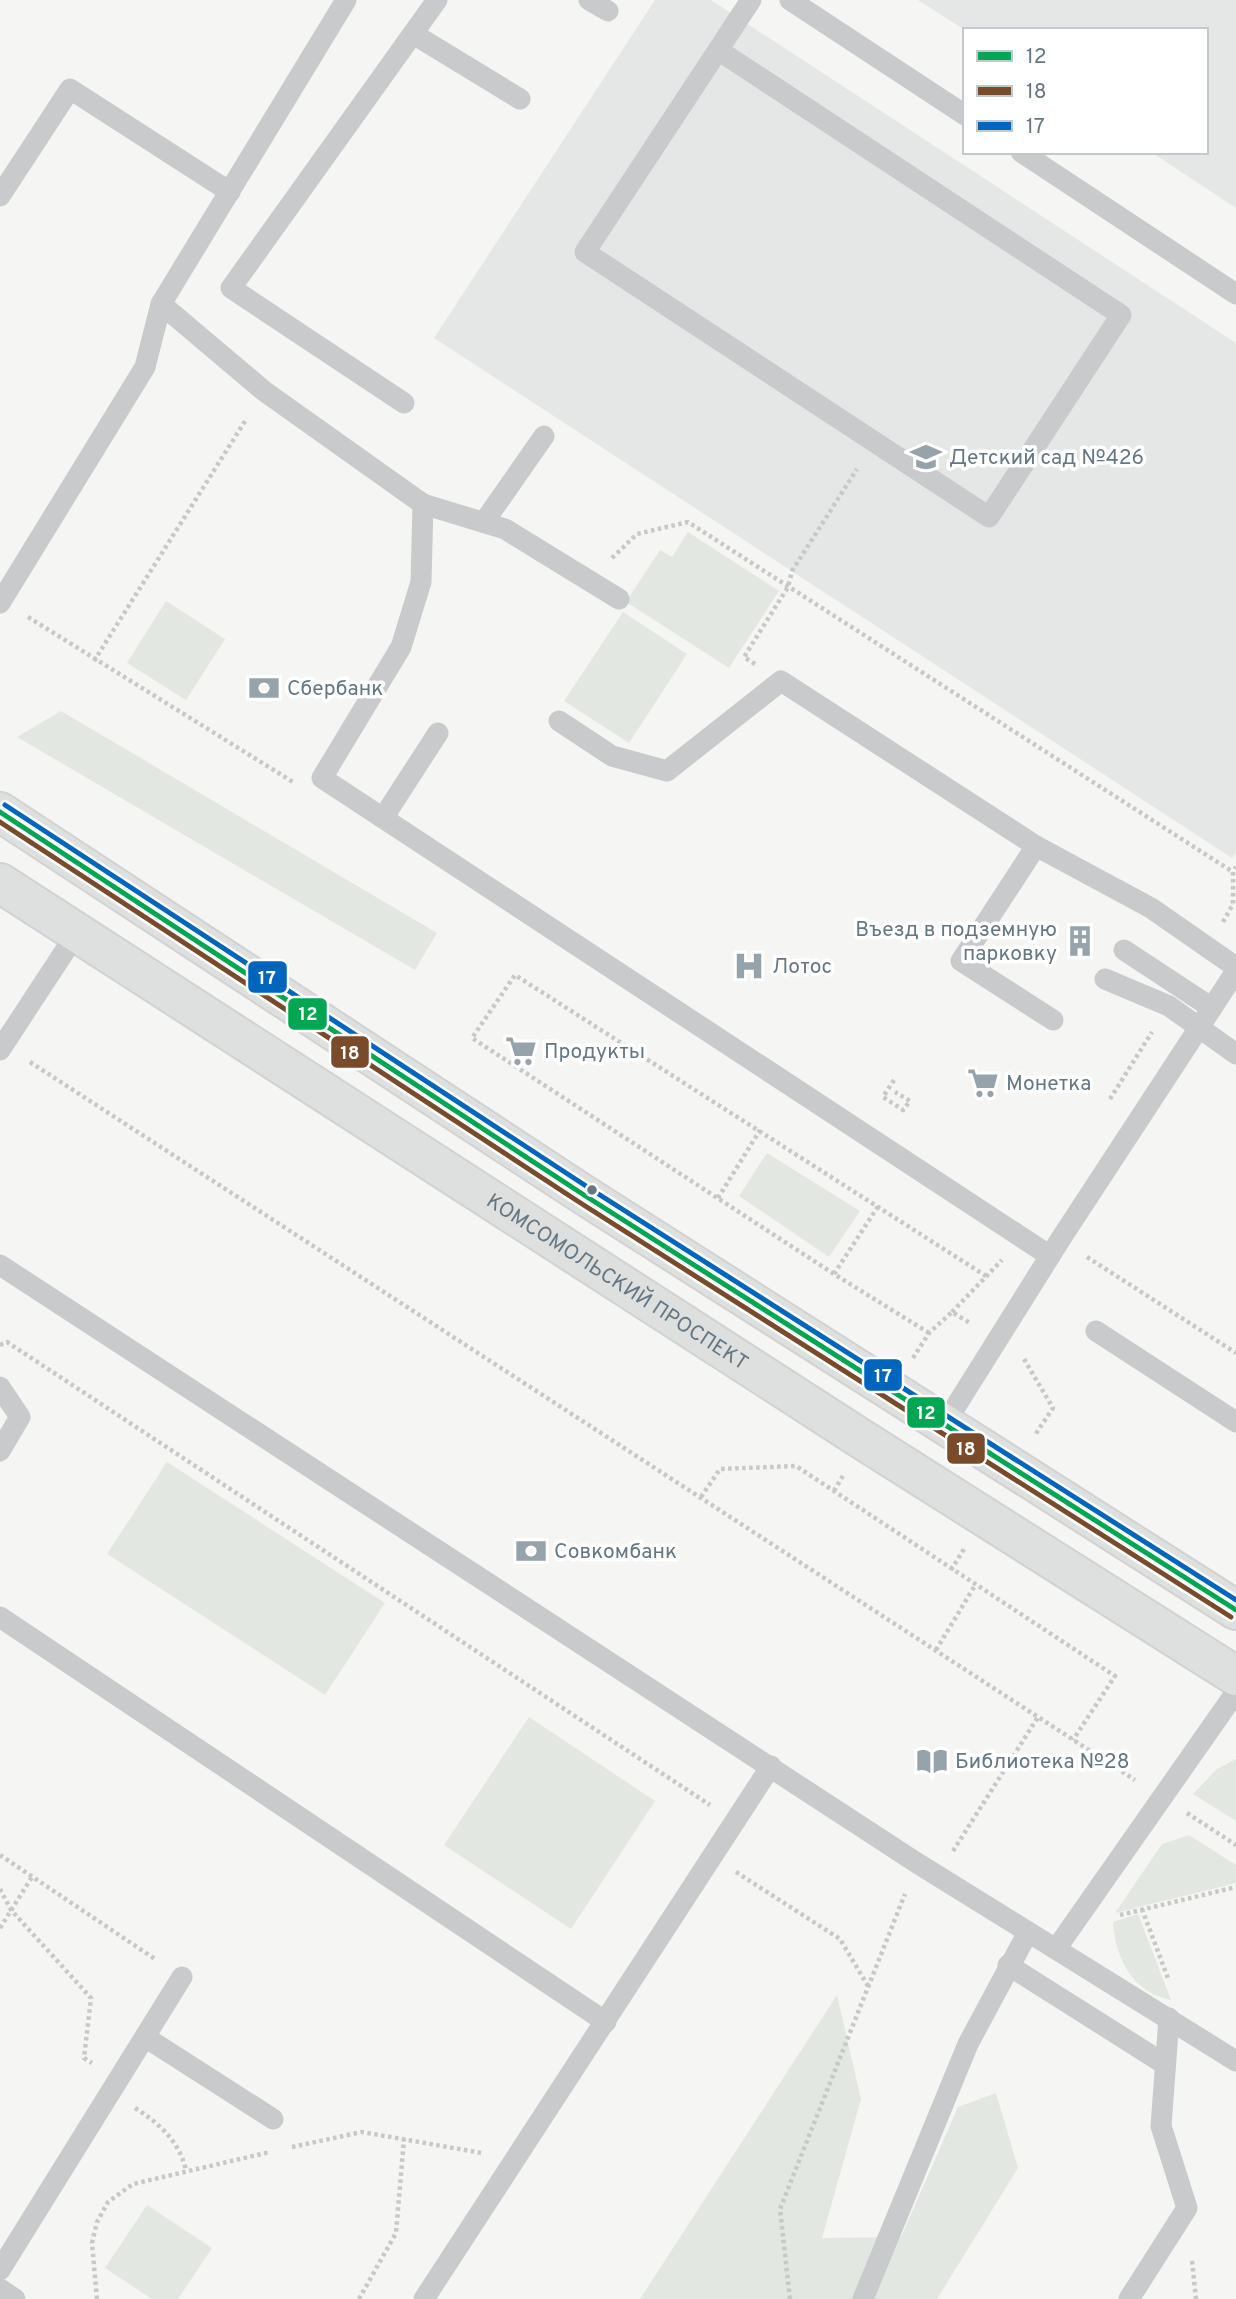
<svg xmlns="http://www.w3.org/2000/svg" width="1236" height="2299" viewBox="0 0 1236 2299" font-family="Overpass,sans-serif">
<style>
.built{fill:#e5e6e6}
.green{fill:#e3e7e1}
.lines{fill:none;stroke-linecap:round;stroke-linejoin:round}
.secondary-casing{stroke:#d1d2d3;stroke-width:42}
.path{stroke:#c7c8c8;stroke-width:4.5;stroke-dasharray:3.5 3.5;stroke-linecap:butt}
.lane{stroke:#c9cacb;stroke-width:21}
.secondary{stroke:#dedfdf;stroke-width:38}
.bus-1-casing{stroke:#fff;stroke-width:10}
.bus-2-casing{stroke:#fff;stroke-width:10}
.bus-3-casing{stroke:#fff;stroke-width:10}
.bus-1{stroke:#00a651;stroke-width:5}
.bus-2{stroke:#7a4b2a;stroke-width:5}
.bus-3{stroke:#0065bd;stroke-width:5}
.bus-dot{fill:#657783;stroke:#fff;stroke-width:2.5}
.labels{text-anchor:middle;stroke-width:7;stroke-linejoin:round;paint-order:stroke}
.poi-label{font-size:21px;fill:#657783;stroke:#fff;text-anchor:start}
.street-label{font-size:21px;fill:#657783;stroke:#fff}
.line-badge{stroke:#fff;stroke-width:2.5}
.badge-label{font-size:19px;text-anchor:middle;font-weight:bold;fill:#fff}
</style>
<rect width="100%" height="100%" fill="#f5f5f3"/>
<g class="built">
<polygon points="655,0 711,0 1236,343 1236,852 1232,858 434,338"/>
<polygon points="918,0 1236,0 1236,208 1151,152 1206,152 1206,30 965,30"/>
</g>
<g class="green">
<polygon points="688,532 779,591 729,668 626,602 660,550 672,557"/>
<polygon points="166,601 225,639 186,700 127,663"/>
<polygon points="623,612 687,654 629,743 564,701"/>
<polygon points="61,711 437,933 415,970 17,737"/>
<polygon points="767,1153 860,1211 829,1257 739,1196"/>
<polygon points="167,1462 385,1603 325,1695 107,1554"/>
<polygon points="529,1717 655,1801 571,1929 444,1845"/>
<polygon points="1236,1759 1236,1821 1193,1794 1217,1769"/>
<polygon points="1189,1835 1236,1865 1236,1883 1115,1913 1162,1844"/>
<path d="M1138,1914L1171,2000C1132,1993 1115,1957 1113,1922Z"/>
<polygon points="837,1995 861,2099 822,2238 901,2237 958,2107 996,2093 1018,2168 937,2299 640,2299"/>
<polygon points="147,2205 212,2248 178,2299 152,2299 105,2268"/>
</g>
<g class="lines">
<defs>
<g id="secondary">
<polyline points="0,812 584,1195 1236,1610"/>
<path id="s1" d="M0,883L863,1440L1236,1676"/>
</g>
</defs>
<use href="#secondary" class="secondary-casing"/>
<g class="path">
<polyline points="612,558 637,534 688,522 1233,872"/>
<polyline points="28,617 293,782"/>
<polyline points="94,661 247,418"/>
<polyline points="755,664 744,657 788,587 792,571 857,469"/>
<polyline points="1223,922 1233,904 1233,872 1236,867"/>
<polyline points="30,1062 1135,1780"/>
<polyline points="894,1080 883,1097 903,1110 910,1101 895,1092"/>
<polyline points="1110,1099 1152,1032"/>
<polyline points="718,1198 760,1130"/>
<polyline points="1087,1257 1236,1353"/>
<polyline points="834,1274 879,1205"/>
<polyline points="952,1312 1002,1260"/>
<polyline points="929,1333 834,1274 472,1038 515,975 986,1276"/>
<polyline points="0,1345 7,1342 710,1805"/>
<polyline points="913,1358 929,1333 952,1312 970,1323"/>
<polyline points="1024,1359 1053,1408 1035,1435"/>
<polyline points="834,1491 844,1474"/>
<polyline points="701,1497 720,1469 796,1466 834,1491 1115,1676 1073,1740"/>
<polyline points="951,1570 964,1549"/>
<polyline points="936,1650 974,1587"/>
<polyline points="1187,1813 1236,1845"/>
<polyline points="953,1851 1038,1717"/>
<polyline points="0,1855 155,1959"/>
<polyline points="736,1872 840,1939 868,1986"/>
<polyline points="0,1889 11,1910 91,1998 84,2058 92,2063"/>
<polyline points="1142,1909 1169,1981"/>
<polyline points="1120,1915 1236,1887"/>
<polyline points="0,1928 32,1877"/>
<path d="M135,2108C159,2123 179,2141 186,2170"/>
<polyline points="292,2147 362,2132 482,2153"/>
<polyline points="1192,2261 1196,2299"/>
<polyline points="97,2299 92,2243 97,2222 108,2202 133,2184 270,2152"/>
<polyline points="359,2299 396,2233 404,2139"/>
<polyline points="790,2299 780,2209 905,1894"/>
</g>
<g class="lane">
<polyline points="589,0 608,11"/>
<polyline points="790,0 965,115"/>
<polyline points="415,35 520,99"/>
<polyline points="718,50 1121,315 989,517 585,252 751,0"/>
<polyline points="1021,152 1236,294"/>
<polyline points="0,196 70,89 230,192"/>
<polyline points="161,304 264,391 423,504 421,582 401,647 322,778 1050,1256"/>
<polyline points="404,403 231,288 437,0"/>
<polyline points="423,504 505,529 619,599"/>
<polyline points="484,522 544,436"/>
<polyline points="0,603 145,367 161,304 346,0"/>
<polyline points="559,721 612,756 667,771 781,681 1036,846 1151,908 1236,967"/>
<polyline points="383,818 438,733"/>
<polyline points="1036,846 961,961 1053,1020"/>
<polyline points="1124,950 1212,1008"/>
<polyline points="1105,979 1169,1006 1236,1054"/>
<polyline points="0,1050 76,934"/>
<polyline points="0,1265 917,1863 1236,2061"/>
<polyline points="1096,1331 1236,1422"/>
<polyline points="0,1387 20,1417 0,1451"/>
<polyline points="944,1425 1060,1240 1236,971"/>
<polyline points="0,1617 606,2022"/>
<polyline points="1056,1949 1236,1692"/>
<polyline points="1008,1965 1163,2063"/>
<polyline points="145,2037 273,2119"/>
<polyline points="0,2270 182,1977"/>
<polyline points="0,2289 15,2299"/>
<polyline points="424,2299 771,1766"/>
<polyline points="863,2299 968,2044 1028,1932"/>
<polyline points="1129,2299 1187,2208 1161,2126 1169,2018"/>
</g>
<use href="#secondary" class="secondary"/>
<defs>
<polyline id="bus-1" points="0,812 584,1195 1236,1610"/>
<polyline id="bus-2" points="0,822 579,1202 1231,1617"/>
<polyline id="bus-3" points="5,805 589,1188 1236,1600"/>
</defs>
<use href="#bus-1" class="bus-1-casing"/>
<use href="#bus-2" class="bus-2-casing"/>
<use href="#bus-3" class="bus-3-casing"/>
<use href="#bus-1" class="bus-1"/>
<use href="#bus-2" class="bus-2"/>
<use href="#bus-3" class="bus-3"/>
</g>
<defs>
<symbol id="school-bare" viewBox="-9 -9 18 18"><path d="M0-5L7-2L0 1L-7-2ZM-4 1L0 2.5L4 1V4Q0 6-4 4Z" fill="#97a3aa" stroke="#fff" stroke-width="2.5" paint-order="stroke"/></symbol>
<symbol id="bank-bare" viewBox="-9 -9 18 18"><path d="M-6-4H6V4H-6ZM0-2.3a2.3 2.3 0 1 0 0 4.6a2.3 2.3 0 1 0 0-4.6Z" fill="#97a3aa" stroke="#fff" stroke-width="2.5" paint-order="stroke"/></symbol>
<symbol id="building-bare" viewBox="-9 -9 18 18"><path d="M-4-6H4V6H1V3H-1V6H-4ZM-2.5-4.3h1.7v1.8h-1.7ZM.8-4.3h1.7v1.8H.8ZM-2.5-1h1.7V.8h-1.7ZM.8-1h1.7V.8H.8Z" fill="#97a3aa" stroke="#fff" stroke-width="2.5" paint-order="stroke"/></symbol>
<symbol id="hospital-bare" viewBox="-9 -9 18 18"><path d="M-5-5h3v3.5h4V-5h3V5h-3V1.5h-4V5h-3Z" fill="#97a3aa" stroke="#fff" stroke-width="2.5" paint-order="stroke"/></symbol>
<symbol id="supermarket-bare" viewBox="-9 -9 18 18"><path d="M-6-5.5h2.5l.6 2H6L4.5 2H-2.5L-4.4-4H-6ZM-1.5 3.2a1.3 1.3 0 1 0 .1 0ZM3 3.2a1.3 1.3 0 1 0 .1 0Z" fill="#97a3aa" stroke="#fff" stroke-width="2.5" paint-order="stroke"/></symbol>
<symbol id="library-bare" viewBox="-9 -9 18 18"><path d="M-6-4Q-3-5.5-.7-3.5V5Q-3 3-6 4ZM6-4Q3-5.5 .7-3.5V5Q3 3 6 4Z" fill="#97a3aa" stroke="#fff" stroke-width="2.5" paint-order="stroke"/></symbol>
</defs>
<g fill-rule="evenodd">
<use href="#school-bare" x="904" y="435" width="44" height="44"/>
<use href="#bank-bare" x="242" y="666" width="44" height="44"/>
<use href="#building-bare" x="1058" y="919" width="44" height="44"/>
<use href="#hospital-bare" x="727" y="944" width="44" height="44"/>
<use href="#supermarket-bare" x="499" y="1029" width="44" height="44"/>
<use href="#supermarket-bare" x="961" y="1061" width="44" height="44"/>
<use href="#bank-bare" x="509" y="1529" width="44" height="44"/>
<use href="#library-bare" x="910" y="1739" width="44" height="44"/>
</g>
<circle class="bus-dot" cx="592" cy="1190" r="6"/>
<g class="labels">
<g class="poi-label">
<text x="949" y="464">Детский сад №426</text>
<text x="287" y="695">Сбербанк</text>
<text x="1057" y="936" text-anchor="end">Въезд в подземную<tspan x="1057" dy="24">парковку</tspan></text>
<text x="772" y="973">Лотос</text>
<text x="544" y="1058">Продукты</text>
<text x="1006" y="1090">Монетка</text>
<text x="554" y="1558">Совкомбанк</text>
<text x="955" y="1768">Библиотека №28</text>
</g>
<g class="street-label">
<text dy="7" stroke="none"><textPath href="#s1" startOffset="735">КОМСОМОЛЬСКИЙ ПРОСПЕКТ</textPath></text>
</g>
</g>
<g class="line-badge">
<rect x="247" y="960" width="41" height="34" rx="7" fill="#0065bd"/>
<rect x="287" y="997" width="41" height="34" rx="7" fill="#00a651"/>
<rect x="330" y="1035" width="40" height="34" rx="7" fill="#7a4b2a"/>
<rect x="863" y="1358" width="40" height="34" rx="7" fill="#0065bd"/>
<rect x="906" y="1396" width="40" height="33" rx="7" fill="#00a651"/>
<rect x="946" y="1432" width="40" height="33" rx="7" fill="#7a4b2a"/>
</g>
<g class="badge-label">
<text x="267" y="984">17</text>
<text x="308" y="1020">12</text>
<text x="350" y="1059">18</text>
<text x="883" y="1382">17</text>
<text x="926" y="1419">12</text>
<text x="966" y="1455">18</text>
</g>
<rect x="963" y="28" width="245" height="126" fill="#ffffff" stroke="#c1c9cd" stroke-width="2"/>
<rect x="977" y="51" width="35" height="10" fill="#00a651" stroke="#c1c9cd" stroke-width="2"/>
<text x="1026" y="63" font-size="21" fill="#657783">12</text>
<rect x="977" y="86" width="35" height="10" fill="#7a4b2a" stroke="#c1c9cd" stroke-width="2"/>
<text x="1026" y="98" font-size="21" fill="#657783">18</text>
<rect x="977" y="121" width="35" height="10" fill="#0065bd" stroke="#c1c9cd" stroke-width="2"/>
<text x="1026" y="133" font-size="21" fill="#657783">17</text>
</svg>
